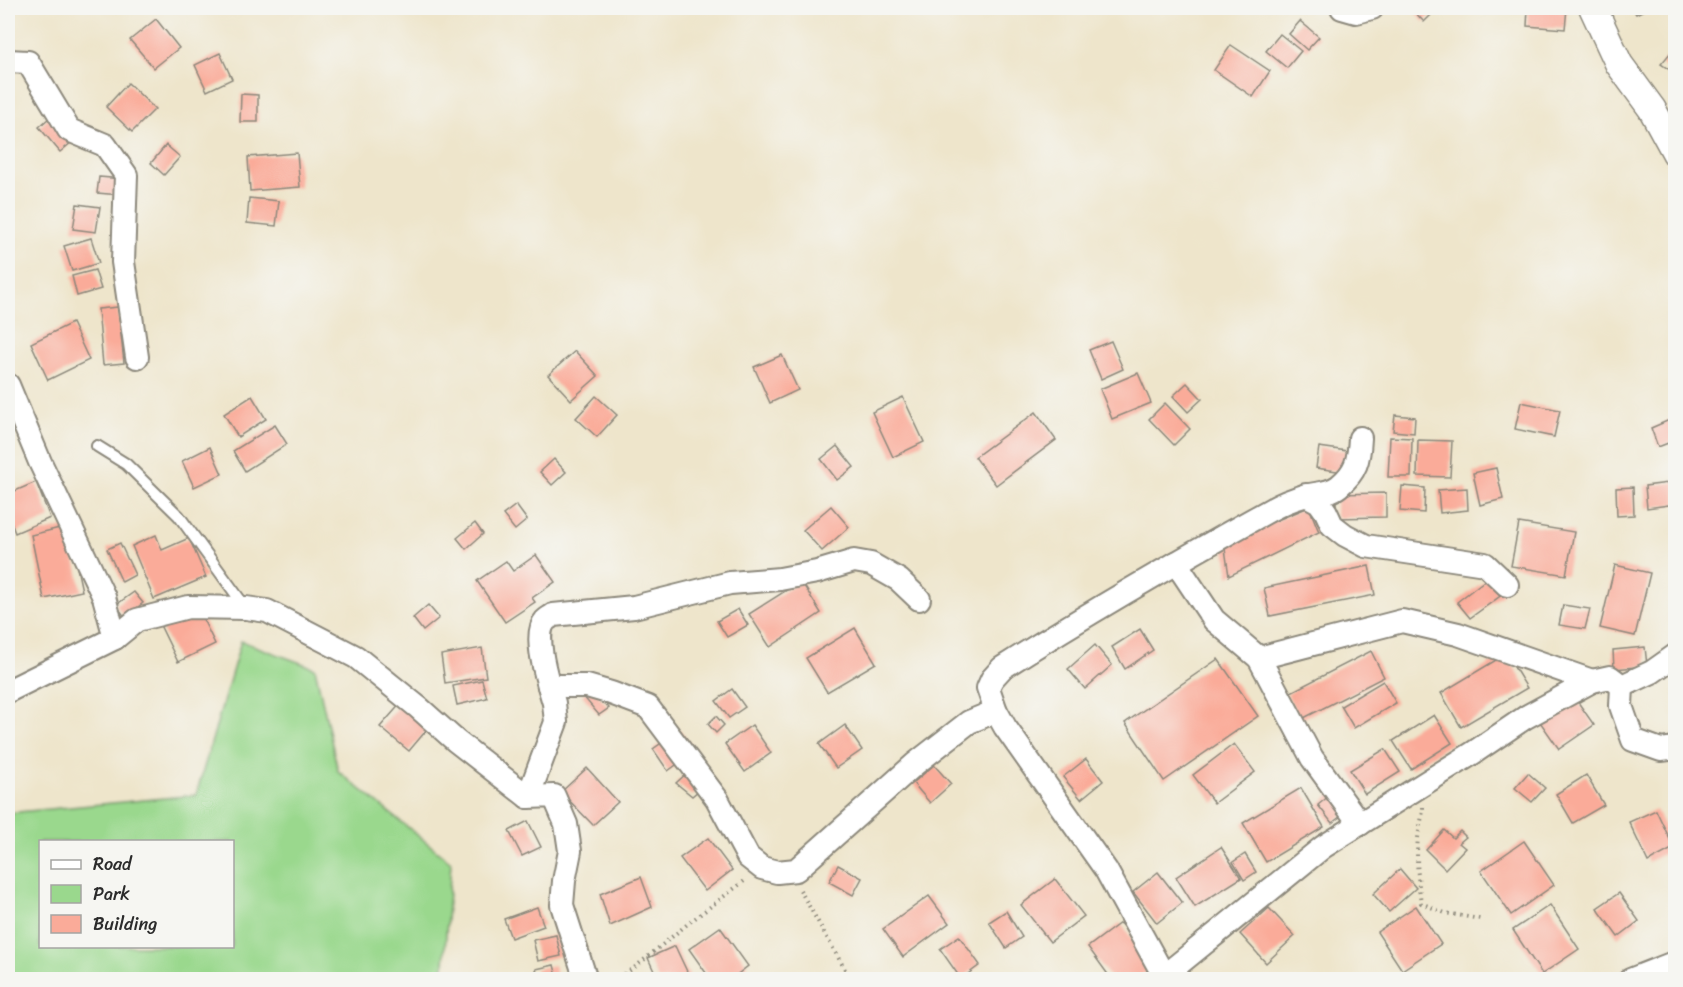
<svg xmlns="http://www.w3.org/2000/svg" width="1683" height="987" viewBox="0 0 1683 987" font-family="Sriracha,sans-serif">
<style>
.green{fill:#9ad88d;stroke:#62825c;stroke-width:1.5;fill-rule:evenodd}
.building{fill:#faab99}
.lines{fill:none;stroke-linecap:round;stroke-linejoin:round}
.service-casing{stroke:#8c887b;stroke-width:14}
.minor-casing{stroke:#8c887b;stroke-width:26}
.tertiary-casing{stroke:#8c887b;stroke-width:30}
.path{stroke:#8c887b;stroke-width:4;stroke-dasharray:1.5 4.5;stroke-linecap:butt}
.service{stroke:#fff;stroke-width:10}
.minor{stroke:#fff;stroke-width:22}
.tertiary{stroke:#fff;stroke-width:27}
</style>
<rect width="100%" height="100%" fill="#f6f6f2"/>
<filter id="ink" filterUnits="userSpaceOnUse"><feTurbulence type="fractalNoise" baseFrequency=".0167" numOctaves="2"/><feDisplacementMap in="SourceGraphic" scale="12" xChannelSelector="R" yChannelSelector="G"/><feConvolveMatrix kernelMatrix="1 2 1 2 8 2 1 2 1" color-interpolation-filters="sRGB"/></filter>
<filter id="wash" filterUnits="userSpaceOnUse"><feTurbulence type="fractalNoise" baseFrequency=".008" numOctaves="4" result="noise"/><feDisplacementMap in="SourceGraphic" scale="24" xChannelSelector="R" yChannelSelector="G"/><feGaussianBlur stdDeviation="1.35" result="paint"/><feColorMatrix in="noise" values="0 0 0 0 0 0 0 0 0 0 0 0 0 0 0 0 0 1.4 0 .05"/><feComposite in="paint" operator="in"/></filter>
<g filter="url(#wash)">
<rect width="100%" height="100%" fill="#eee5cb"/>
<path class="green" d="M241,641L315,668L338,771L451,862L443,979H8V813L196,795ZM40,842H232V946H40Z"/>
<g id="blocks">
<g class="building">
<polygon points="1411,8 1428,8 1433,13 1424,22"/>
<polygon points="1528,8 1567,8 1565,29 1527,26"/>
<polygon points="1632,8 1648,8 1636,14"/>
<polygon points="156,19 179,48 154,68 130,40"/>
<polygon points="1300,21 1319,37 1307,50 1289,34"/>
<polygon points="1280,34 1301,51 1287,68 1266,51"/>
<polygon points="1231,45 1270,71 1253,97 1214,70"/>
<polygon points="1676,46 1676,74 1661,64"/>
<polygon points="220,53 232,79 207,91 195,65"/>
<polygon points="128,83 155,109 132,132 106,107"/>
<polygon points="241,94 258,95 258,122 240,122"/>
<polygon points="50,117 72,142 60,152 39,127"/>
<polygon points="166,145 180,157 164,175 151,163"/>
<polygon points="297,153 300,187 250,191 248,157"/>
<polygon points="99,177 123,179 121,195 97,193"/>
<polygon points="249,198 279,201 276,226 247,223"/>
<polygon points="77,204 100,207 96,232 73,229"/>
<polygon points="91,238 99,263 72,271 64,246"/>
<polygon points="95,270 101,289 77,296 72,276"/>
<polygon points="118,307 124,363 103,365 98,309"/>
<polygon points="72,323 89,360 48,380 31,343"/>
<polygon points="1111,341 1123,369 1101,379 1089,350"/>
<polygon points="575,351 598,376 571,400 548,375"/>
<polygon points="782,355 798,390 770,403 754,367"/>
<polygon points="1138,373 1151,403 1112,419 1100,389"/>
<polygon points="1187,383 1202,399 1188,412 1173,396"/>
<polygon points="252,396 266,419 238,437 224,414"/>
<polygon points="596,396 617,415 597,437 576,418"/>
<polygon points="903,397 924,442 893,457 872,412"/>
<polygon points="1521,402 1560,410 1554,437 1515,429"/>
<polygon points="1165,403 1190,429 1174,445 1149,419"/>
<polygon points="1036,412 1056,440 996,485 975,457"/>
<polygon points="1395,415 1415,417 1414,433 1393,431"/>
<polygon points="1674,418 1676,440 1658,447 1651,428"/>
<polygon points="275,425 287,444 245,471 233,451"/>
<polygon points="1390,437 1412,438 1411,477 1388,477"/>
<polygon points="1418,440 1452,441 1450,477 1417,476"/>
<polygon points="837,446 854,467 837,480 821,459"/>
<polygon points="210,447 222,474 194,487 182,461"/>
<polygon points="1319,447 1347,451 1344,472 1316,468"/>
<polygon points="554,459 566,472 552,485 540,472"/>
<polygon points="1496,468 1503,499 1480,505 1473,473"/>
<polygon points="36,482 50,518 15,533 8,514 8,494"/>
<polygon points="1676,482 1676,504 1647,508 1645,486"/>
<polygon points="1402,486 1425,488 1424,513 1400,511"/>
<polygon points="1633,487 1634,515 1617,516 1616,488"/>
<polygon points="1467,488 1468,510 1440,513 1438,490"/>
<polygon points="1386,493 1386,517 1336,518 1336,494"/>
<polygon points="516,505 527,520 515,530 503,515"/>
<polygon points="831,506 849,527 822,551 803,530"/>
<polygon points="1309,507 1319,532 1229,576 1224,542"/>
<polygon points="475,523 483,534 466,549 457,538"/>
<polygon points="1519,523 1574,532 1566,575 1511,566"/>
<polygon points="68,526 82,591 44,599 31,535"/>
<polygon points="156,535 162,550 189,538 206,577 154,599 132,546"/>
<polygon points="120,543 135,575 122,582 107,549"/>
<polygon points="536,555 555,582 532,598 535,602 505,622 477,581 506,561 513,571"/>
<polygon points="1615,565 1650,573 1635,636 1600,628"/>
<polygon points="1369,566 1375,595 1270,616 1264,588"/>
<polygon points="1489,577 1503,594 1470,618 1457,602"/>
<polygon points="801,581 821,613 770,647 749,614"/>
<polygon points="134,592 143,603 125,617 116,605"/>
<polygon points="428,605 439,618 423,631 413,618"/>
<polygon points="1563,605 1590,609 1585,629 1559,625"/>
<polygon points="197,607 215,644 178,662 160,625"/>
<polygon points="738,609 748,625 727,637 717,621"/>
<polygon points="855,628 876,663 827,692 806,658"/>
<polygon points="1140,629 1153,650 1125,669 1112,647"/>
<polygon points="1095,645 1112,665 1085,689 1068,669"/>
<polygon points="1645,647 1647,666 1614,669 1613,650"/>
<polygon points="482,648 486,677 445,683 441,655"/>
<polygon points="1371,651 1384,677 1300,720 1287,694"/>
<polygon points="1506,654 1527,688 1461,727 1441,693"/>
<polygon points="1218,659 1258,716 1164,781 1125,723"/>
<polygon points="482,680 487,698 457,705 453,686"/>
<polygon points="1383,681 1396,703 1354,728 1341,706"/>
<polygon points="592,688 609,708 599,715 582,695"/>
<polygon points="732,689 745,707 729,718 716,701"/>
<polygon points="1573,695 1594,725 1559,749 1538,719"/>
<polygon points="402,702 430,726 409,751 380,727"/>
<polygon points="1434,715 1452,743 1411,769 1393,741"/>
<polygon points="716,716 724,725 716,733 708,724"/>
<polygon points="752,725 771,753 745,772 725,744"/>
<polygon points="845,725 862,750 836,768 819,744"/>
<polygon points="680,730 695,751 668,771 653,749"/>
<polygon points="1234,744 1255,772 1214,803 1193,775"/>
<polygon points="1385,749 1400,772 1365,794 1350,770"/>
<polygon points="1086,759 1103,781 1081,799 1063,777"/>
<polygon points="698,763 712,779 692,796 676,783"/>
<polygon points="934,765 951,784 930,803 913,783"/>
<polygon points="587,768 618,802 593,825 561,792"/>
<polygon points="1528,773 1545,788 1532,802 1515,788"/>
<polygon points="1586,775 1604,805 1573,823 1556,794"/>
<polygon points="1301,788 1324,827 1266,862 1243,823"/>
<polygon points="1335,791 1350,809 1332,823 1318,805"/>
<polygon points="1656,810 1674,848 1648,862 1629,822"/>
<polygon points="528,821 541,847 522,856 509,831"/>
<polygon points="1444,830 1453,838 1460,831 1466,837 1459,843 1465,848 1445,869 1426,850"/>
<polygon points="708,838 732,870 705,891 680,858"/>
<polygon points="1524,841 1554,885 1511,915 1481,871"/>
<polygon points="1221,847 1241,878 1195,907 1176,877"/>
<polygon points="1245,854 1256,872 1244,880 1233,862"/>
<polygon points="838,865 862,878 853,895 829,882"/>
<polygon points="1400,869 1416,888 1389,912 1373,894"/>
<polygon points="1158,872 1182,903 1157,923 1133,892"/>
<polygon points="641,877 652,907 610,926 600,894"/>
<polygon points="1055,879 1084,916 1050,942 1021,905"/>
<polygon points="1619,893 1639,921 1618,937 1597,908"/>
<polygon points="929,896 949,923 903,957 883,929"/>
<polygon points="1550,905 1579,949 1542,974 1513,930"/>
<polygon points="1416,906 1441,944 1402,970 1377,932"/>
<polygon points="537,907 544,926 511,938 504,919"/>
<polygon points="1269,908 1295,936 1266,963 1240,934"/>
<polygon points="1006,911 1022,937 1006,948 989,922"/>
<polygon points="1120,923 1154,966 1136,980 1112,980 1088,947"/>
<polygon points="720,927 748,966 730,980 711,980 689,949"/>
<polygon points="556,935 561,956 538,961 533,940"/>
<polygon points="959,936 980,965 961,979 940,949"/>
<polygon points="675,946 691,980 658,980 648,958"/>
<polygon points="554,965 558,980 539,980 536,969"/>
</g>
</g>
</g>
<g filter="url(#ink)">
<use href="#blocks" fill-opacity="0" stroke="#8c887b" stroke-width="1.5"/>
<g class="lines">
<defs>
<polyline id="service" points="97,446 126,464 179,516 246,608"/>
<g id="minor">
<polyline points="1342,8 1356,12 1372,8"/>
<polyline points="8,61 28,62 69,130 105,145 126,175 123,262 137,357"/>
<polyline points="8,385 40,462 104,597 115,638"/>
<polyline points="1306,495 1319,502 1326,512 1332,525 1345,535 1366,546 1485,564 1507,585"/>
<polyline points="1176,563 1214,620 1259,658 1312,758 1360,824"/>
<path d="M919,599L899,580L871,564L854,561L817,572L780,579L730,583L634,607L553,615C552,616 545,620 545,621C534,633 545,672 549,686H587L611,693L648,707L717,799L748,857L762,868L777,872L796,870L915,764L969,722L996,711"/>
<polyline points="1259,658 1402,621 1458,634 1592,681"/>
<polyline points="1622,686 1621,706 1633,740 1661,750 1676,748"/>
<polyline points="8,691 115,638 137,620 188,607 246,608 267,611 356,657 419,708 456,741 528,797 554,796 566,824 570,851 564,881 562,905 586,980"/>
<polyline points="528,797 556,722 554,703 549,686"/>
<path d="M1164,976L1106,870L1005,727L996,711L988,688L992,679L1002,668C1090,612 1180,560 1270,510C1281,504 1293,499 1304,496C1316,493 1329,494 1339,486C1356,472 1359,460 1360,438"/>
<polyline points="1166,980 1164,976 1323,847 1473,753 1526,717 1592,681 1610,677 1622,686 1652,672 1676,655"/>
<polyline points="1630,980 1676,962"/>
</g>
<polyline id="tertiary" points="1593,8 1619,64 1652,109 1676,153"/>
</defs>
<use href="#service" class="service-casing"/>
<use href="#minor" class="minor-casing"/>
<use href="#tertiary" class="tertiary-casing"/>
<g class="path">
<path d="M1423,807C1423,816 1420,823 1419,831C1415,855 1418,879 1421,903L1445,913L1480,919"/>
<polyline points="800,890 847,973 854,980"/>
<polyline points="614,980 634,968 690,922 747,879"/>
</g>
<use href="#service" class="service"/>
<use href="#minor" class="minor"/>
<use href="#tertiary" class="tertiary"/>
</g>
</g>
<rect width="1683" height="987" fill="none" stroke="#f6f6f2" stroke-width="30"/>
<rect x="39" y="840" width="195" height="108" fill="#f6f6f2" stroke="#a5a5a2" stroke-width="1.5"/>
<rect x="51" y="860" width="30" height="9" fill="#ffffff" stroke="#a5a5a2" stroke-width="1.5"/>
<text x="93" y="870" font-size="18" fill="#2b2b2b">Road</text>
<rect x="51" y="885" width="30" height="18" fill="#9ad88d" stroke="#a5a5a2" stroke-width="1.5"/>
<text x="93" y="900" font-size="18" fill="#2b2b2b">Park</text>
<rect x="51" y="915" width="30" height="18" fill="#faab99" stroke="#a5a5a2" stroke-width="1.5"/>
<text x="93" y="930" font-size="18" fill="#2b2b2b">Building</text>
</svg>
